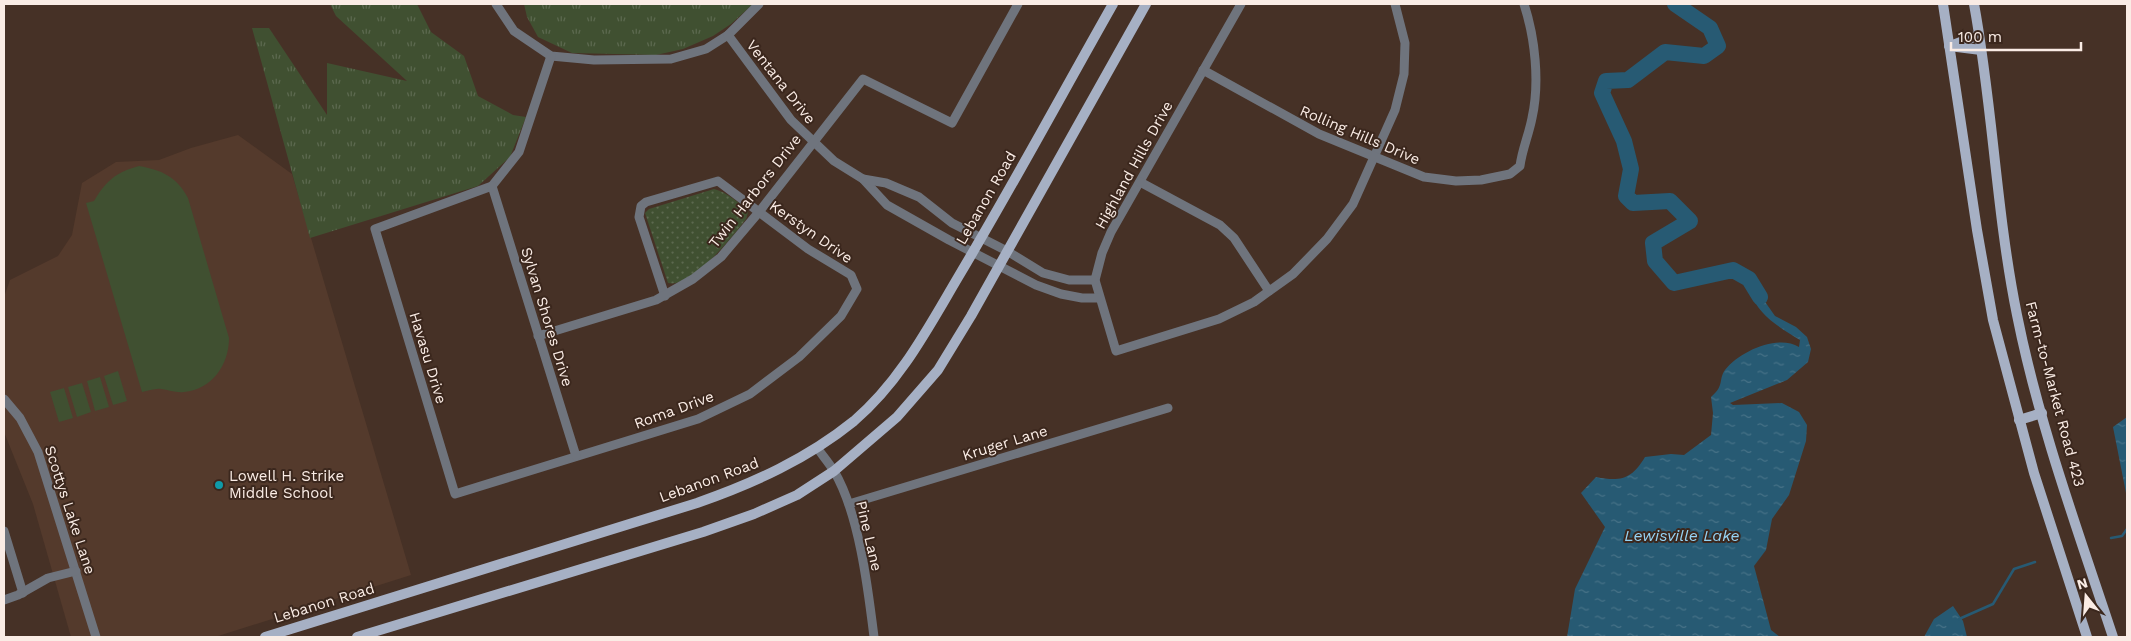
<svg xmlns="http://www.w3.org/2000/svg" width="2131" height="641" viewBox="0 0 2131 641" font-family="'Work Sans',sans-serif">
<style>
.built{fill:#543a2c}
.grass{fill:url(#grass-tufts)}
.park{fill:url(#park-dots)}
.pitch{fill:#405031}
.water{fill:url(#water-ripples)}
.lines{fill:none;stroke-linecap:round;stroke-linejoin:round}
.stream{stroke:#275a73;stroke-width:2.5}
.river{stroke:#275a73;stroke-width:16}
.minor{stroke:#6f747d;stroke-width:9}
.major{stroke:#a6b0c4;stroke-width:10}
.culture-dot{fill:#0f9aa8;stroke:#3b271d;stroke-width:2}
.labels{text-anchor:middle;stroke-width:4;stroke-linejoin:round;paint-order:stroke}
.street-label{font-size:15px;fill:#faece5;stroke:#3b271d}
.poi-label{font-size:15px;fill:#faece5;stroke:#3b271d;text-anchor:start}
.water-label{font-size:16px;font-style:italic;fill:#96d4f5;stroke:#3b271d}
</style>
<defs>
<pattern id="grass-tufts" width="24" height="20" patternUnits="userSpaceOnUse" patternTransform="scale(1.25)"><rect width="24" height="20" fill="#405031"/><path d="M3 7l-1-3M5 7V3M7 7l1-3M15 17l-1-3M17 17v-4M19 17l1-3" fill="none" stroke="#5c694f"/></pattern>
<pattern id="park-dots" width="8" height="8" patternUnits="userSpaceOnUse" patternTransform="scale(1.25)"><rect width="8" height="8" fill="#405031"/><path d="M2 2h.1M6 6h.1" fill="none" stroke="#5c694f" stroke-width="1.8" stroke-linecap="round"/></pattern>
<pattern id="water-ripples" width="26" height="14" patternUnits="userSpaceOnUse" patternTransform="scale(1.25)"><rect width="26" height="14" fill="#275a73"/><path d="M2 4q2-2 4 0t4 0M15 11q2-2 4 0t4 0" fill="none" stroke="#477287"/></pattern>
</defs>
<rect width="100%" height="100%" fill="#463126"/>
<polygon class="built" points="238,135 292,174 411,575 215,637 71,637 33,504 4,432 4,297 10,280 58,256 72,235 82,183 116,162 159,160 191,148"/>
<g class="grass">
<polygon points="330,4 417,4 431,32 464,56 478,96 513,115 526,117 510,157 478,186 310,238 252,28 269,28 327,115 327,63 407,81 336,16"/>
<polygon points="524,4 753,4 731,24 713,36 683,49 656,55 572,53 538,37 527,17"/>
</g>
<path class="park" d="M714,189C726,192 740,203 748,212L746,219C733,236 691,289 668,283L645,213L649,209Z"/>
<g class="pitch">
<path d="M139,166C162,170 177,177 188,198L229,338C229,364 213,389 184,392C176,393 169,390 161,389C156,388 148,391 142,392L86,203L94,201C106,181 116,172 139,166Z"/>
<polygon points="118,371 127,401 113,405 104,376"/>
<polygon points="100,377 109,407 95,411 87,381"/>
<polygon points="82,383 91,412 77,417 68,387"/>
<polygon points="64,388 73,418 59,422 50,392"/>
</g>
<g class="water">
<path d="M1749,279L1775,316L1796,327L1807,337L1811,349L1808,362L1787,380L1730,403L1733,405L1782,403L1799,412L1807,425L1806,441L1789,495L1772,519L1766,550L1754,566L1771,630L1780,637H1567L1575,589L1605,527L1581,493L1596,477C1621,482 1632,479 1645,457L1671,454L1684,455L1711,435L1713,413L1711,397C1725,385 1718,380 1725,370C1740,351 1778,334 1799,347L1800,340C1777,326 1749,310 1749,279Z"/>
<polygon points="2127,417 2127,498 2113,427"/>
<polygon points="1953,606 1963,621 1967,637 1924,637 1934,619"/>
</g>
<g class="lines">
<g class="stream">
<polyline points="2111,538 2122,536 2127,529"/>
<polyline points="1959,619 1993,604 2014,569 2035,562"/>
</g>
<polyline class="river" points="1675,4 1710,28 1718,46 1704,56 1665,52 1628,80 1606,81 1602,93 1624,141 1631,169 1626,196 1633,203 1670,201 1690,221 1653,243 1655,261 1674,283 1733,270 1749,279 1760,297"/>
<g class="minor">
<polyline points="496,4 514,31 551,56 594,60 671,59 706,49 728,35 759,4"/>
<polyline points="1241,4 1111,232 1102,253 1095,280 1116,351 1219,319 1254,302 1293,274 1327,239 1353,204 1395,110 1404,74 1405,43 1395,4"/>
<polyline points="728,35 791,120 834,161 863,179 887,205 949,240 1036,285 1061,294 1082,298 1099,298"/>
<polyline points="551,56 519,152 492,186 375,229 455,494 698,419 750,394 799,357 841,316 857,289 851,275 808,249 718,181 646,202 641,206 639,217 665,296"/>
<path d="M1203,70L1319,134L1424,177L1456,181L1481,180L1510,174L1520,166C1522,150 1529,134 1532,118C1540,82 1535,38 1524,4"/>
<polyline points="863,179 886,183 919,197 952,223 1007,251 1043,273 1069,280 1095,280"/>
<polyline points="1140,182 1220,225 1234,238 1269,291"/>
<polyline points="492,186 576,456"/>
<polyline points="538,336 656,300 693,279 721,257 759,212 863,79 952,123 1018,4"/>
<polyline points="4,399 20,418 38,452 96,637"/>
<path d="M818,449C823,456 829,463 834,471C859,513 868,588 874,637"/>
<polyline points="849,504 1168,408"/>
<polyline points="4,531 23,593"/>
<polyline points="4,600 18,595 48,578 76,571"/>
</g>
<g class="major">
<polyline points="1943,4 1977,230 1993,320 2034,473 2087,637"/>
<path d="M1974,4C1993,107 1996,212 2017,315C2039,425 2078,531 2113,637"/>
<polyline points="1953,45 1979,35"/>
<polyline points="1949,46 1981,50"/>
<polyline points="2019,420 2042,413"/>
<path d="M265,637L697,503C754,483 807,459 854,421C901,381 929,326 960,274C1013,185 1062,94 1113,4"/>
<polyline points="357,637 703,532 754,514 797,495 834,471 897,417 938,370 971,316 1146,4"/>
</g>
</g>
<circle class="culture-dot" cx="219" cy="485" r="5"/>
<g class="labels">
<g class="street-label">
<text transform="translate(781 82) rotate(52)" y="5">Ventana Drive</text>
<text transform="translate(1360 135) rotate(23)" y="5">Rolling Hills Drive</text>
<text transform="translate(1134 165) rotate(-61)" y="5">Highland Hills Drive</text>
<text transform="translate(755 191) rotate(-52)" y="5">Twin Harbors Drive</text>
<text transform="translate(986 198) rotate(-60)" y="5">Lebanon Road</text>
<text transform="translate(811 232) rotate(35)" y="5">Kerstyn Drive</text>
<text transform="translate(547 317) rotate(73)" y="5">Sylvan Shores Drive</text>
<text transform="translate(428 358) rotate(73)" y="5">Havasu Drive</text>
<text transform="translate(2055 394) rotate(75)" y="5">Farm-to-Market Road 423</text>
<text transform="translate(674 410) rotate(-20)" y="5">Roma Drive</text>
<text transform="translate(1005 443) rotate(-17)" y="5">Kruger Lane</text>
<text transform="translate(709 480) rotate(-20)" y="5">Lebanon Road</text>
<text transform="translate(70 510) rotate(72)" y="5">Scottys Lake Lane</text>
<text transform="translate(869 536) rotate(77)" y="5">Pine Lane</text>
<text transform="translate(324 603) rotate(-17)" y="5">Lebanon Road</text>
</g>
<g class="poi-label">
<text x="229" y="481">Lowell H. Strike<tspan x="229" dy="17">Middle School</tspan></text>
</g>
<g class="water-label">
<text x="1682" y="541">Lewisville Lake</text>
</g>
</g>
<rect width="2131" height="641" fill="none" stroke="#faece5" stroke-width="10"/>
<g transform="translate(2086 596) rotate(343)" stroke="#3b271d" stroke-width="4" paint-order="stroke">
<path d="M0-4L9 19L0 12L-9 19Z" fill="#faece5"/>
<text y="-8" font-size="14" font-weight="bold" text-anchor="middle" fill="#faece5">N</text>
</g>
<path d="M1951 42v8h130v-8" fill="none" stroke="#faece5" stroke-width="2.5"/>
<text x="1958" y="42" font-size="15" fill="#faece5" stroke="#3b271d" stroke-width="4" paint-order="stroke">100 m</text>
</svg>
